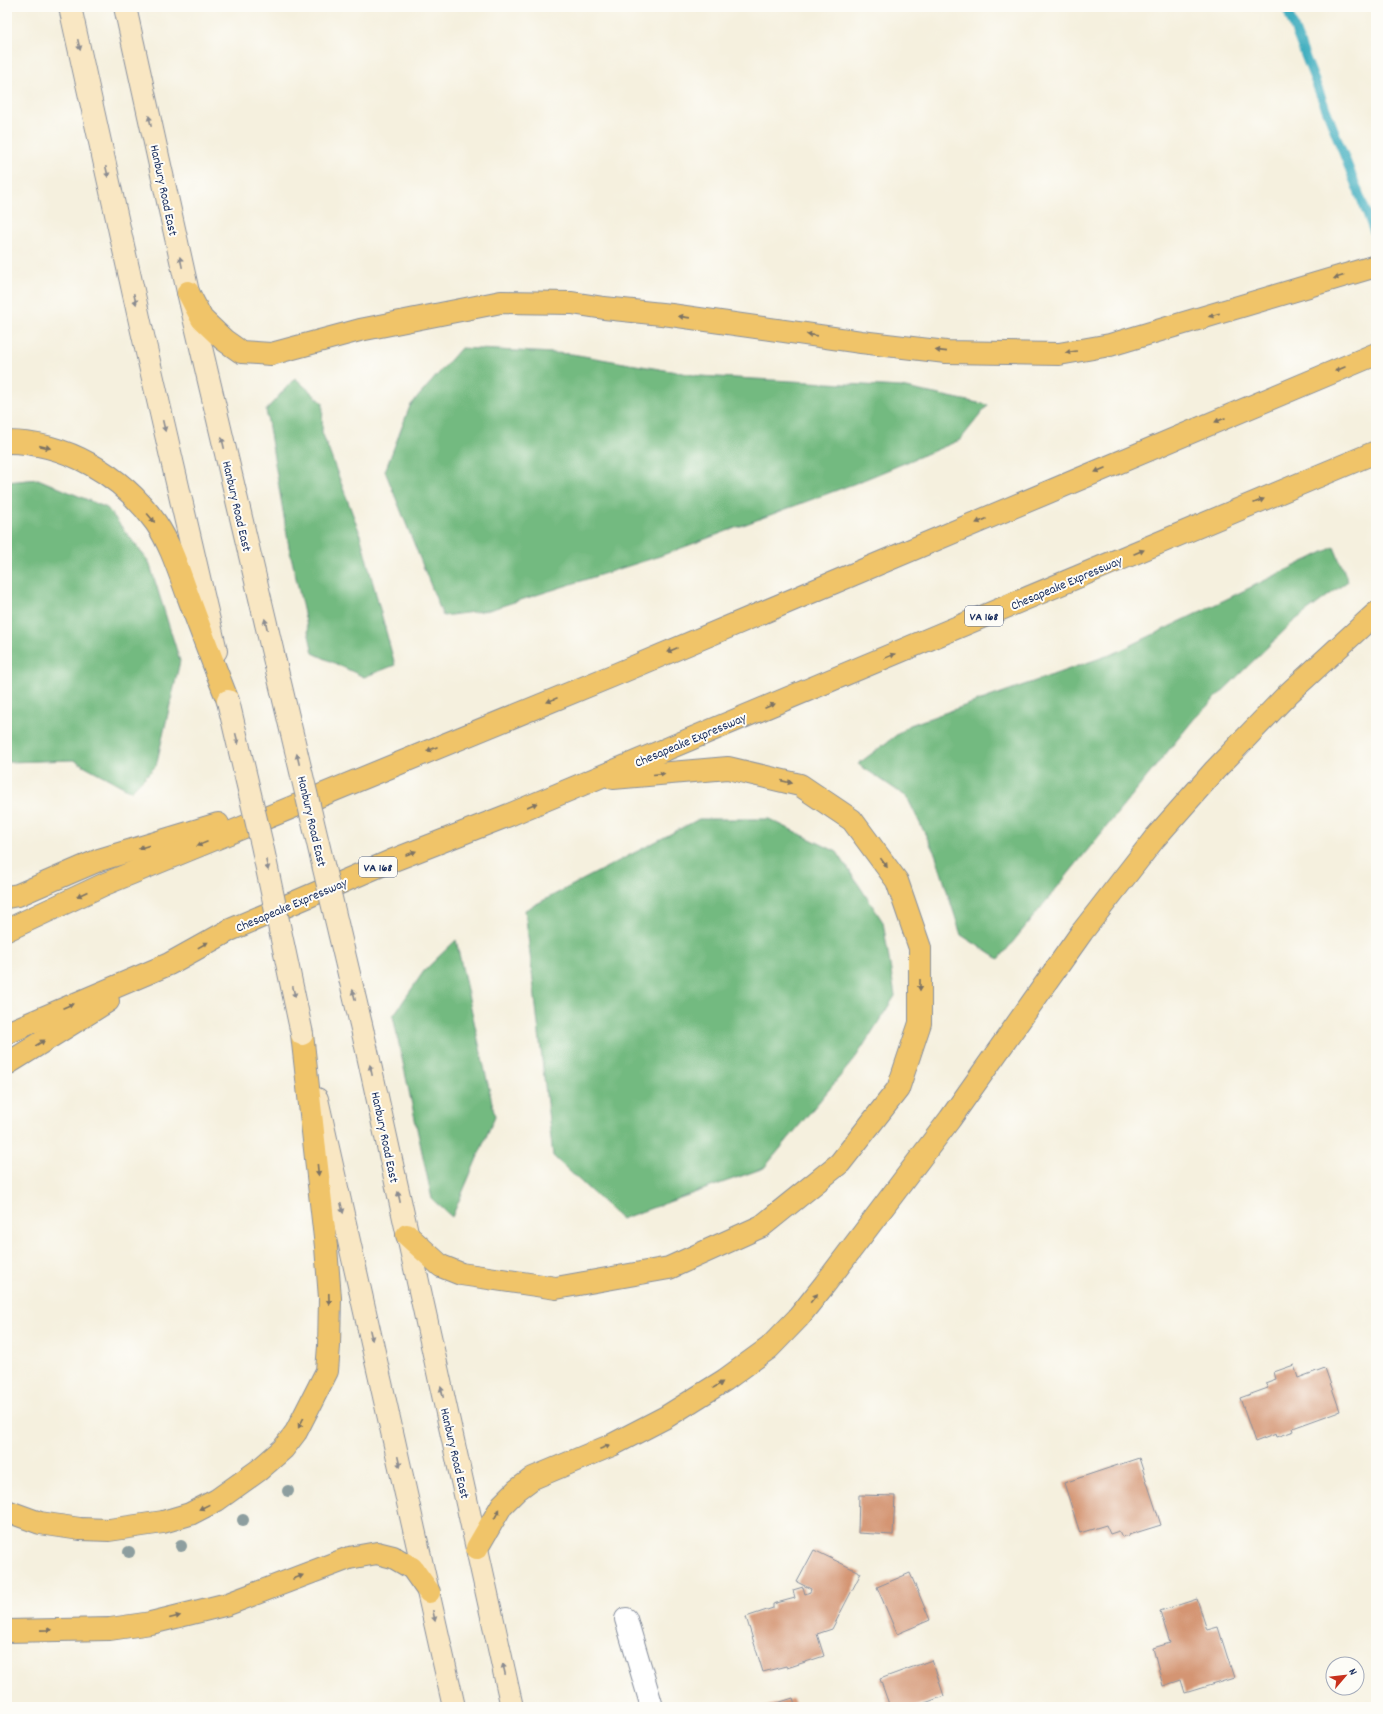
<svg xmlns="http://www.w3.org/2000/svg" width="1383" height="1714" viewBox="0 0 1383 1714" font-family="Dekko,sans-serif">
<style>
.forest{fill:#73ba80;stroke:#47746f}
.lines{fill:none;stroke-linecap:round;stroke-linejoin:round}
.stream{stroke:#41aebf;stroke-width:9}
.building{fill:#d49573}
.minor-casing{stroke:#88909e;stroke-width:24}
.secondary-casing{stroke:#88909e;stroke-width:24}
.motorway-casing{stroke:#88909e;stroke-width:24}
.minor{stroke:#fff;stroke-width:22}
.secondary{stroke:#f9e7c3;stroke-width:22}
.motorway{stroke:#f0c469;stroke-width:22}
.secondary-bridge-casing{stroke:#88909e;stroke-width:24;stroke-linecap:butt}
.secondary-bridge{stroke:#f9e7c3;stroke-width:22}
.tree{fill:#8d9e9f}
.oneway{fill:#8a8b90}
.oneway2{fill:#7b7263}
.labels{text-anchor:middle;stroke-width:4;stroke-linejoin:round;paint-order:stroke}
.shield{fill:#fdfcf7;stroke:#5f6c8c;stroke-width:1}
.shield-label{font-size:12px;font-weight:bold;fill:#1b2f5e}
.street-label{font-size:13px;fill:#1b2f5e;stroke:#fdfcf7}
</style>
<rect width="100%" height="100%" fill="#fdfcf7"/>
<filter id="ink" filterUnits="userSpaceOnUse"><feTurbulence type="fractalNoise" baseFrequency=".025" numOctaves="2"/><feDisplacementMap in="SourceGraphic" scale="8" xChannelSelector="R" yChannelSelector="G"/><feConvolveMatrix kernelMatrix="1 2 1 2 8 2 1 2 1" color-interpolation-filters="sRGB"/></filter>
<filter id="wash" filterUnits="userSpaceOnUse"><feTurbulence type="fractalNoise" baseFrequency=".012" numOctaves="4" result="noise"/><feDisplacementMap in="SourceGraphic" scale="16" xChannelSelector="R" yChannelSelector="G"/><feGaussianBlur stdDeviation="0.9" result="paint"/><feColorMatrix in="noise" values="0 0 0 0 0 0 0 0 0 0 0 0 0 0 0 0 0 1.4 0 .05"/><feComposite in="paint" operator="in"/></filter>
<g filter="url(#wash)">
<rect width="100%" height="100%" fill="#f5f0de"/>
<g class="forest">
<polygon points="461,348 572,354 700,376 901,387 988,405 960,440 856,483 660,556 489,610 443,616 385,471 410,406"/>
<polygon points="295,378 323,403 322,432 359,531 395,665 364,677 313,653 289,547 266,410"/>
<polygon points="38,479 107,508 149,562 180,661 156,766 131,791 74,760 7,762 7,482"/>
<polygon points="1334,547 1348,581 1294,621 1194,719 999,959 961,935 936,856 907,797 858,764 910,725 1115,653"/>
<polygon points="699,819 769,819 837,852 883,922 895,996 856,1057 764,1168 621,1219 553,1156 525,910"/>
<polygon points="456,940 495,1116 452,1217 432,1199 393,1016 424,971"/>
</g>
<g class="lines">
<polyline class="stream" points="1286,7 1376,237"/>
</g>
<g id="blocks">
<g class="building">
<polygon points="1294,1365 1298,1378 1325,1368 1340,1411 1293,1428 1294,1431 1277,1437 1276,1434 1255,1442 1240,1398 1268,1388 1265,1383 1276,1379 1274,1372"/>
<polygon points="1139,1458 1161,1525 1122,1537 1119,1531 1110,1534 1106,1525 1080,1533 1064,1483"/>
<polygon points="859,1495 895,1496 893,1535 858,1533"/>
<polygon points="814,1550 861,1573 832,1629 817,1634 824,1656 787,1668 786,1666 763,1672 746,1617 773,1608 773,1604 795,1598 793,1590 803,1587 805,1594 810,1592 811,1589 797,1582"/>
<polygon points="910,1573 930,1620 897,1634 877,1587"/>
<polygon points="1197,1599 1207,1630 1218,1627 1234,1678 1185,1693 1181,1680 1163,1686 1153,1648 1170,1643 1160,1611"/>
<polygon points="932,1660 944,1696 914,1707 890,1707 880,1679"/>
<polygon points="793,1698 796,1707 765,1707"/>
</g>
</g>
</g>
<g filter="url(#ink)">
<use href="#blocks" fill-opacity="0" stroke="#88909e" stroke-width="1"/>
<g class="lines">
<defs>
<polyline id="minor" points="626,1619 652,1707"/>
<g id="secondary">
<polyline points="70,7 142,331 216,651"/>
<polyline points="125,7 188,292 275,662"/>
<polyline points="363,1033 512,1707"/>
<polyline points="317,1099 454,1707"/>
</g>
<g id="motorway">
<polyline points="188,292 202,319 224,340 241,352 271,354 360,330 501,302 572,303 604,308 671,315 861,342 946,352 1059,354 1110,345 1376,266"/>
<path d="M7,442C66,442 122,475 156,523C171,545 179,572 188,596C201,631 214,666 228,701"/>
<polyline points="7,897 18,895 99,860 218,824"/>
<polyline points="7,930 105,884 612,676 1376,354"/>
<polyline points="7,1033 169,964 230,930 391,861 509,815 1376,452"/>
<polyline points="7,1064 108,1001"/>
<polyline points="407,1235 441,1266 461,1274 556,1288 669,1268 762,1226 840,1163 898,1089 920,1023 920,948 897,881 852,820 800,785 728,768 613,778"/>
<polyline points="7,1511 40,1523 80,1529 109,1530 163,1522 190,1514 217,1500 259,1470 283,1449 296,1432 327,1371 329,1346 330,1298 326,1247 302,1034"/>
<polyline points="477,1548 502,1505 517,1490 533,1478 612,1445 666,1417 725,1380 769,1348 798,1318 825,1284 950,1119 1082,932 1155,838 1215,770 1289,693 1376,613"/>
<polyline points="7,1631 110,1629 151,1623 228,1604 349,1558 377,1553 393,1557 412,1568 429,1592"/>
</g>
</defs>
<use href="#minor" class="minor-casing"/>
<use href="#secondary" class="secondary-casing"/>
<use href="#motorway" class="motorway-casing"/>
<use href="#minor" class="minor"/>
<use href="#secondary" class="secondary"/>
<use href="#motorway" class="motorway"/>
<defs>
<g id="secondary-bridge">
<polyline points="275,662 363,1033"/>
<polyline points="228,701 262,845 302,1034"/>
</g>
</defs>
<use href="#secondary-bridge" class="secondary-bridge-casing"/>
<use href="#secondary-bridge" class="secondary-bridge"/>
</g>
<g class="tree">
<circle cx="288" cy="1491" r="6"/>
<circle cx="243" cy="1520" r="6"/>
<circle cx="181" cy="1546" r="6"/>
<circle cx="129" cy="1552" r="6"/>
</g>
<defs><path id="oneway-solid" d="M-6-.8H1V-3.2L6.5 0L1 3.2V.8H-6Z"/></defs>
<g class="oneway">
<use href="#oneway-solid" transform="translate(79 45) rotate(77)"/>
<use href="#oneway-solid" transform="translate(150 121) rotate(-102)"/>
<use href="#oneway-solid" transform="translate(107 172) rotate(77)"/>
<use href="#oneway-solid" transform="translate(181 262) rotate(-102)"/>
<use href="#oneway-solid" transform="translate(135 299) rotate(77)"/>
<use href="#oneway-solid" transform="translate(164 426) rotate(77)"/>
<use href="#oneway-solid" transform="translate(223 443) rotate(-103)"/>
<use href="#oneway-solid" transform="translate(266 624) rotate(-103)"/>
<use href="#oneway-solid" transform="translate(237 739) rotate(76)"/>
<use href="#oneway-solid" transform="translate(298 759) rotate(-103)"/>
<use href="#oneway-solid" transform="translate(267 865) rotate(78)"/>
<use href="#oneway-solid" transform="translate(294 992) rotate(78)"/>
<use href="#oneway-solid" transform="translate(354 995) rotate(-103)"/>
<use href="#oneway-solid" transform="translate(371 1070) rotate(-102)"/>
<use href="#oneway-solid" transform="translate(399 1197) rotate(-102)"/>
<use href="#oneway-solid" transform="translate(342 1208) rotate(77)"/>
<use href="#oneway-solid" transform="translate(371 1335) rotate(77)"/>
<use href="#oneway-solid" transform="translate(442 1392) rotate(-103)"/>
<use href="#oneway-solid" transform="translate(399 1462) rotate(77)"/>
<use href="#oneway-solid" transform="translate(434 1616) rotate(78)"/>
<use href="#oneway-solid" transform="translate(504 1669) rotate(-103)"/>
</g>
<g class="oneway2">
<use href="#oneway-solid" transform="translate(1339 277) rotate(163)"/>
<use href="#oneway-solid" transform="translate(1214 315) rotate(163)"/>
<use href="#oneway-solid" transform="translate(684 317) rotate(-172)"/>
<use href="#oneway-solid" transform="translate(812 335) rotate(-172)"/>
<use href="#oneway-solid" transform="translate(941 351) rotate(-174)"/>
<use href="#oneway-solid" transform="translate(1071 352) rotate(171)"/>
<use href="#oneway-solid" transform="translate(1340 369) rotate(157)"/>
<use href="#oneway-solid" transform="translate(1220 420) rotate(157)"/>
<use href="#oneway-solid" transform="translate(45 447) rotate(13)"/>
<use href="#oneway-solid" transform="translate(1100 470) rotate(157)"/>
<use href="#oneway-solid" transform="translate(1259 501) rotate(-23)"/>
<use href="#oneway-solid" transform="translate(151 518) rotate(50)"/>
<use href="#oneway-solid" transform="translate(981 521) rotate(157)"/>
<use href="#oneway-solid" transform="translate(1139 552) rotate(-23)"/>
<use href="#oneway-solid" transform="translate(672 650) rotate(157)"/>
<use href="#oneway-solid" transform="translate(890 656) rotate(-23)"/>
<use href="#oneway-solid" transform="translate(552 700) rotate(158)"/>
<use href="#oneway-solid" transform="translate(770 706) rotate(-23)"/>
<use href="#oneway-solid" transform="translate(432 749) rotate(158)"/>
<use href="#oneway-solid" transform="translate(659 774) rotate(-5)"/>
<use href="#oneway-solid" transform="translate(787 782) rotate(13)"/>
<use href="#oneway-solid" transform="translate(532 805) rotate(-23)"/>
<use href="#oneway-solid" transform="translate(202 844) rotate(158)"/>
<use href="#oneway-solid" transform="translate(144 847) rotate(163)"/>
<use href="#oneway-solid" transform="translate(411 853) rotate(-21)"/>
<use href="#oneway-solid" transform="translate(884 863) rotate(54)"/>
<use href="#oneway-solid" transform="translate(82 894) rotate(155)"/>
<use href="#oneway-solid" transform="translate(203 945) rotate(-29)"/>
<use href="#oneway-solid" transform="translate(920 985) rotate(90)"/>
<use href="#oneway-solid" transform="translate(68 1006) rotate(-23)"/>
<use href="#oneway-solid" transform="translate(40 1043) rotate(-32)"/>
<use href="#oneway-solid" transform="translate(318 1170) rotate(84)"/>
<use href="#oneway-solid" transform="translate(814 1298) rotate(-51)"/>
<use href="#oneway-solid" transform="translate(329 1299) rotate(88)"/>
<use href="#oneway-solid" transform="translate(718 1385) rotate(-32)"/>
<use href="#oneway-solid" transform="translate(301 1423) rotate(118)"/>
<use href="#oneway-solid" transform="translate(605 1447) rotate(-22)"/>
<use href="#oneway-solid" transform="translate(204 1507) rotate(154)"/>
<use href="#oneway-solid" transform="translate(497 1514) rotate(-61)"/>
<use href="#oneway-solid" transform="translate(298 1577) rotate(-21)"/>
<use href="#oneway-solid" transform="translate(175 1617) rotate(-14)"/>
<use href="#oneway-solid" transform="translate(46 1630) rotate(-1)"/>
</g>
</g>
<g class="labels">
<g class="shield">
<rect x="965" y="606" width="38" height="20" rx="3"/>
<rect x="359" y="857" width="38" height="20" rx="3"/>
</g>
<g class="shield-label">
<text x="984" y="620">VA 168</text>
<text x="378" y="871">VA 168</text>
</g>
<g class="street-label">
<text transform="translate(165 190) rotate(78)" y="5">Hanbury Road East</text>
<text transform="translate(238 506) rotate(77)" y="5">Hanbury Road East</text>
<text transform="translate(1066 582) rotate(-23)" y="5">Chesapeake Expressway</text>
<text transform="translate(690 739) rotate(-23)" y="5">Chesapeake Expressway</text>
<text transform="translate(313 821) rotate(77)" y="5">Hanbury Road East</text>
<text transform="translate(291 904) rotate(-23)" y="5">Chesapeake Expressway</text>
<text transform="translate(386 1137) rotate(78)" y="5">Hanbury Road East</text>
<text transform="translate(456 1453) rotate(77)" y="5">Hanbury Road East</text>
</g>
</g>
<rect width="1383" height="1714" fill="none" stroke="#fdfcf7" stroke-width="24"/>
<g transform="translate(1345 1676) rotate(62)"><circle r="19" fill="#fdfcf7" stroke="#a3aaba"/>
<path d="M0-3L7 15L0 10L-7 15Z" fill="#c8321e"/>
<text y="-6" font-size="11" font-weight="bold" text-anchor="middle" fill="#1b2f5e">N</text>
</g>
</svg>
